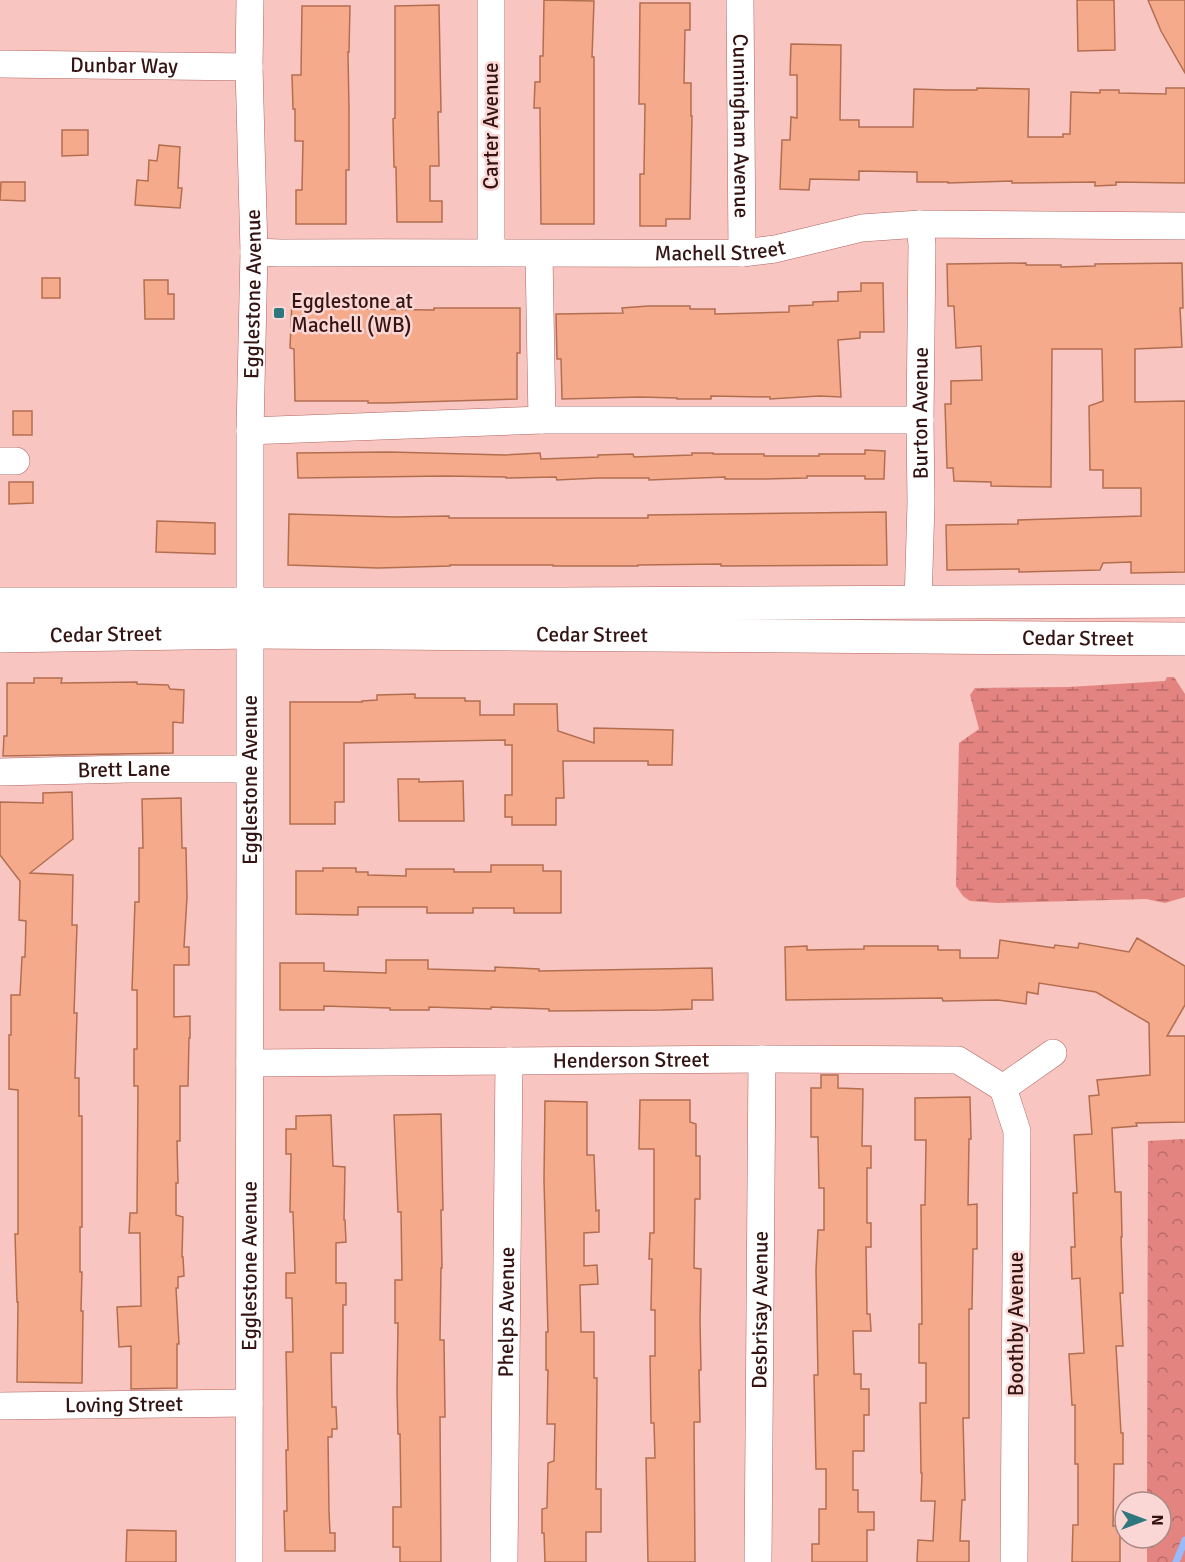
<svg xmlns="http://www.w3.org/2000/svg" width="1185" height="1562" viewBox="0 0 1185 1562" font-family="Signika,sans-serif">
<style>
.forest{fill:url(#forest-crowns)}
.wetland{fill:url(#wetland-marsh)}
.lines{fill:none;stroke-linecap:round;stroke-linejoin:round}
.stream{stroke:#99bbfb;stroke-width:7}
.building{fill:#f5aa8b;stroke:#b36e50;stroke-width:1.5}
.minor-casing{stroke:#b16561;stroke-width:28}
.secondary-casing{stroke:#b16561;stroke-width:34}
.minor{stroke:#fff;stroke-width:27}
.secondary{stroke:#fff;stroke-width:33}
.poi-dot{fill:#2e777d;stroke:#fad7d4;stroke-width:2}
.labels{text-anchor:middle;stroke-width:5;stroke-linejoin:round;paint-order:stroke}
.street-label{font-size:21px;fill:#331413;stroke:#fad7d4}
.poi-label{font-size:21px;fill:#331413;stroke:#fad7d4;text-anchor:start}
</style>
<defs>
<pattern id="forest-crowns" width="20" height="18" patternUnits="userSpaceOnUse" patternTransform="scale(1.5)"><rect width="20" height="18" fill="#e38480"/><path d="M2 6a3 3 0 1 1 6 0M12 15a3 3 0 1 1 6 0" fill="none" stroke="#b96b68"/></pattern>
<pattern id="wetland-marsh" width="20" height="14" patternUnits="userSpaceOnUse" patternTransform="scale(1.5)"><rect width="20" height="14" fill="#e38480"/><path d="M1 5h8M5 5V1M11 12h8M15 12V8" fill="none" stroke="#b96b68"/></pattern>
</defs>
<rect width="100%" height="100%" fill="#f8c5c1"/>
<polygon class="forest" points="1185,1139 1185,1562 1147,1562 1147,1538 1161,1538 1161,1502 1147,1502 1148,1141"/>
<polygon class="wetland" points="1167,677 1174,677 1185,694 1185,897 1165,903 1146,899 998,903 970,901 963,896 956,886 959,743 979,729 970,695 975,688 1069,687 1165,681"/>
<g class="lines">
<polyline class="stream" points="1176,1562 1185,1540"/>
</g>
<g class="building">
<polygon points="544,0 594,1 592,57 594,57 594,224 541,224 540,108 534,108 535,82 540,82 540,56 543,56"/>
<polygon points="1077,0 1114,0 1115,50 1078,51"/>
<polygon points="1148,0 1185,0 1185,73 1161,31"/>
<polygon points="640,3 690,3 690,30 685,30 684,83 691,83 691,116 692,116 690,219 666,219 666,226 640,226 640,174 644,174 645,104 639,104"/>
<polygon points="439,5 441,112 438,112 439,166 430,166 430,201 442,201 442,222 397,222 396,167 394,167 393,119 395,118 395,6"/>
<polygon points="302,6 350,6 349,52 348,52 349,110 349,170 346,170 346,224 296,224 296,190 302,190 303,141 295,141 295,109 293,109 292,75 301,75"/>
<polygon points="791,44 841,45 840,120 859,120 859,127 913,127 914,89 947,90 977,90 977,88 1029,89 1028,137 1063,137 1063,134 1070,134 1071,92 1100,93 1100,90 1119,90 1119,93 1166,94 1166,88 1185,88 1185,183 1116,182 1116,185 1095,186 1095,182 1012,183 1012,181 948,183 948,182 917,182 917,172 859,171 859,180 810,179 809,190 780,189 782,140 790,140 791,117 797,118 797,75 790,75"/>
<polygon points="62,130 88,130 88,155 62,156"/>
<polygon points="159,145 180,147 178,188 182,188 180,208 135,205 137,180 148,181 149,160 157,161"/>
<polygon points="1,182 25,182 25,201 0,200"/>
<polygon points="1026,263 1026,265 1061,265 1061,267 1095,266 1095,264 1182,263 1183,308 1180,308 1182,347 1135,349 1135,402 1185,401 1185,572 1131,573 1131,562 1103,563 1100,570 1019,572 1019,569 947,570 946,525 1018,524 1018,520 1141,516 1141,488 1103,488 1103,470 1090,470 1089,406 1103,401 1102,349 1052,349 1051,487 991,486 991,482 954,481 953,468 947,468 945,404 951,404 951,381 982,380 981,346 956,348 954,306 948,306 947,264"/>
<rect x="42" y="278" width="18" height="20"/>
<polygon points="144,280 168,280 168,294 174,294 174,319 145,319"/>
<polygon points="861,283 883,283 884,332 860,332 860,338 838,340 841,397 819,396 770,399 770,397 711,396 711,399 677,399 677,398 640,397 562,399 561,359 557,359 556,314 623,313 622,308 648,306 690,306 690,309 715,309 715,314 789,312 789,306 813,305 813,302 838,301 838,292 861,291"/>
<polygon points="292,300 359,303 359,309 434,310 434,308 520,308 520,353 517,353 517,399 386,403 368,403 368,401 295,401 294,349 290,348"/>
<rect x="13" y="411" width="19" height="24"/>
<polygon points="865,450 885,451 884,479 865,479 865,476 807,476 807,478 764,479 725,479 725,477 649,480 649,478 598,478 557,480 556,477 506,478 506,477 446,476 298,478 297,453 389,452 505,455 540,453 541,459 598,457 598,455 633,454 634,457 692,455 692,453 713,453 713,454 764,454 764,456 819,456 819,454 865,454"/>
<polygon points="9,482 33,482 33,503 9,504"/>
<polygon points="886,512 887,565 721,566 721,564 638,565 638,566 553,566 553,565 450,565 450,566 378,568 288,565 289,514 396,517 449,516 449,518 648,518 648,515"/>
<polygon points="157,521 215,523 215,554 156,552"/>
<polygon points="34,678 62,678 61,683 137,682 137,684 168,685 170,689 184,690 183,723 173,722 173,753 3,756 4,736 7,736 7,683 34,683"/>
<polygon points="415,694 415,698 465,698 465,701 480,701 480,715 514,715 514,704 557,704 558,731 594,743 594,728 673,730 672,765 648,765 648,761 563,761 564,798 556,798 556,825 512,825 512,817 505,817 505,795 512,795 512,745 505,745 505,740 344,743 344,802 335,802 335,824 290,824 290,702 362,702 362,701 377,700 377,695"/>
<polygon points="398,779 419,779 419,782 463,781 464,821 399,821"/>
<polygon points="72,792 73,839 30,873 73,875 72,925 77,925 74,1013 77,1013 75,1078 79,1078 79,1116 82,1116 82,1227 80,1227 80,1272 82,1272 81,1311 83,1311 82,1383 17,1382 18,1302 17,1302 15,1234 18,1234 18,1090 9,1089 9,1035 11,1035 11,995 20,995 22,957 25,957 26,921 19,920 20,881 0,855 0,802 43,803 43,793"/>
<polygon points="181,798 182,848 186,848 187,897 184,947 189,947 189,965 174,965 174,1017 190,1016 190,1038 189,1038 188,1086 180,1086 180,1141 177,1141 178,1183 176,1183 176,1215 183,1217 182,1257 183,1257 184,1276 178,1277 178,1288 176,1288 179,1344 177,1344 177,1388 131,1389 131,1346 119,1347 117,1307 141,1306 140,1233 129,1233 130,1213 137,1213 138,1086 134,1086 134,1049 137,1049 137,990 132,990 135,902 139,902 139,848 143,848 142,799"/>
<polygon points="491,865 543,865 543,871 561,871 561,913 514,913 514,908 473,908 473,913 427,913 427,907 358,907 358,915 296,914 296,871 323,871 323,868 356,868 356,872 368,872 368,875 406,876 406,869 454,869 454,872 491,872"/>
<polygon points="1137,938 1185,966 1185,1005 1167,1036 1185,1036 1185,1122 1136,1123 1137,1126 1112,1128 1115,1192 1121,1192 1122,1237 1121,1237 1123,1293 1120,1293 1123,1346 1116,1346 1121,1433 1123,1433 1123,1464 1114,1464 1113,1526 1120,1526 1120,1562 1072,1562 1073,1525 1078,1525 1078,1464 1075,1464 1075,1405 1072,1405 1069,1354 1084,1353 1080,1278 1072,1279 1071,1247 1075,1247 1073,1193 1077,1193 1074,1135 1092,1134 1089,1096 1099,1095 1097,1080 1150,1075 1149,1023 1096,992 1039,983 1038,994 1027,992 1026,1004 998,1000 943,1001 942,998 786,1000 785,947 807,946 807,950 864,949 864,946 938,946 938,950 960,950 960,958 998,958 1000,940 1054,948 1055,945 1078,948 1079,943 1129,952"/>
<polygon points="386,960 428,960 428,969 495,971 495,967 539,969 539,971 712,968 713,1000 692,1000 692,1009 662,1010 549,1011 549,1009 491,1007 491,1009 429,1007 429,1010 390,1010 390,1008 324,1006 324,1010 280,1010 280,963 324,963 324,971 386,973"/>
<polygon points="821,1075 838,1075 838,1088 863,1089 862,1146 871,1146 871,1168 867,1168 867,1223 871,1223 871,1247 866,1247 867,1314 870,1314 871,1331 853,1331 854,1374 861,1374 861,1389 869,1389 869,1415 864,1415 864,1451 853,1451 853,1490 858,1490 858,1512 874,1512 874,1530 867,1530 867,1562 812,1562 812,1544 819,1544 819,1509 826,1509 826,1469 816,1469 814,1375 818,1375 816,1270 818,1230 824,1230 824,1188 819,1188 818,1137 811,1137 811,1088 821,1088"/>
<polygon points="970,1097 971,1139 969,1139 968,1205 977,1204 977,1249 973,1249 972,1309 969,1309 969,1418 963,1418 965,1500 962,1500 960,1541 969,1541 969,1562 917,1562 918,1540 933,1541 935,1501 921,1501 922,1473 921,1473 920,1403 926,1403 926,1363 919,1363 919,1324 922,1324 921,1205 925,1205 926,1140 915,1140 915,1098"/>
<polygon points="640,1100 690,1100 690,1122 696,1124 696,1156 700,1156 700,1199 695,1199 694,1268 701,1269 700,1321 701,1370 699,1370 700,1422 694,1422 695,1562 648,1562 646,1458 655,1458 654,1423 651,1423 650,1356 655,1356 655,1310 651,1310 652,1259 649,1259 650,1233 654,1233 654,1149 639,1149"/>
<polygon points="545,1101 587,1102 587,1155 594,1155 596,1211 599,1210 599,1232 584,1233 584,1266 597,1265 598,1284 580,1285 581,1332 594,1332 594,1378 597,1378 596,1489 601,1489 601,1532 586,1532 586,1562 545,1562 544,1533 542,1533 542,1509 547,1508 548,1463 554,1461 555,1424 547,1424 548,1370 546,1370 546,1332 548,1332 544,1180"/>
<polygon points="441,1114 443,1210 441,1210 442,1268 441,1268 440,1340 444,1340 445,1417 440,1417 441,1562 400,1562 400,1547 393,1547 393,1507 401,1507 400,1434 398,1434 397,1391 398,1323 395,1323 395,1280 402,1280 401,1212 398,1212 394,1115"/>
<polygon points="331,1115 333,1166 345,1167 344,1220 345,1220 346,1242 336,1243 336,1283 346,1283 346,1305 343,1305 343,1353 331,1353 332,1407 336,1407 337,1429 332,1429 332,1437 328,1437 329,1511 330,1533 335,1533 335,1551 285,1551 284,1511 287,1511 286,1450 288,1450 286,1352 293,1352 292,1298 286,1298 286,1273 295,1273 293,1212 290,1212 291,1154 286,1154 286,1129 296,1129 296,1116"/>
<polygon points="127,1530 176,1531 176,1562 126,1562"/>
</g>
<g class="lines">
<defs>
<g id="minor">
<path id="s1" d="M740,0L742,253"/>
<path id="s2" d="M0,64L249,67"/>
<path id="s3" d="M254,252L280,253C434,252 588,254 742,253L775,249L862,228L920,224L1185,226"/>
<polyline points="491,252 491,0"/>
<polyline points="539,254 542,420"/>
<polyline points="250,431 542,420 920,420"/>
<polyline points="0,461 16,461"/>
<path id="s4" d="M918,603L921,503L920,420L922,245L920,224"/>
<path id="s5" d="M0,772L128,769H249"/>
<path id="s6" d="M250,1063L762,1059L958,1060L1003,1088"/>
<polyline points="1003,1088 1017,1131 1014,1562"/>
<polyline points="1003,1088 1053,1053"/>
<path id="s7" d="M0,1406L249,1403"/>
<path id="s8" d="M249,1562L250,842V431L254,252L249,67L250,0"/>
<path id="s9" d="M504,1562L509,1061"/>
<path id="s10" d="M758,1562L762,1059"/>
</g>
<g id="secondary">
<polyline points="0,604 562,604 1185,601"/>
<path id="s11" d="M0,636L249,632L1185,639"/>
</g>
</defs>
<use href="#minor" class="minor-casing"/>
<use href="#secondary" class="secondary-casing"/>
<use href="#minor" class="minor"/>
<use href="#secondary" class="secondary"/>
</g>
<rect class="poi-dot" x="273" y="307" width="12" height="12" rx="3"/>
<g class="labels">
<g class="street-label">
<text dy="7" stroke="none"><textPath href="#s2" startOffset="124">Dunbar Way</textPath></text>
<text transform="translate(491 126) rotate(-90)" y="7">Carter Avenue</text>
<text dy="7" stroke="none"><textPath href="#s1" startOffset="126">Cunningham Avenue</textPath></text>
<text dy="7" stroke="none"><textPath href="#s3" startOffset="466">Machell Street</textPath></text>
<text dy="7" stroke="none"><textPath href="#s8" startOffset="1268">Egglestone Avenue</textPath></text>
<text dy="7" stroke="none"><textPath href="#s4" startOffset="190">Burton Avenue</textPath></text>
<text dy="7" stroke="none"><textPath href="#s11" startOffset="106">Cedar Street</textPath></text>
<text dy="7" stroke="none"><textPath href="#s11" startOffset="592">Cedar Street</textPath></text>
<text dy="7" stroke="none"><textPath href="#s11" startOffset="1078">Cedar Street</textPath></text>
<text dy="7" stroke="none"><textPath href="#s5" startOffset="124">Brett Lane</textPath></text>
<text dy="7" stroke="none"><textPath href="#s8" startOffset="782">Egglestone Avenue</textPath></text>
<text dy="7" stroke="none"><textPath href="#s6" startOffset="381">Henderson Street</textPath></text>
<text dy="7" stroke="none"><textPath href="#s8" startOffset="296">Egglestone Avenue</textPath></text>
<text dy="7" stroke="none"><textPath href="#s9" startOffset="250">Phelps Avenue</textPath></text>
<text dy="7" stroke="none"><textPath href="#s10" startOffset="252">Desbrisay Avenue</textPath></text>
<text transform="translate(1016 1324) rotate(-90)" y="7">Boothby Avenue</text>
<text dy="7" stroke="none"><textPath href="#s7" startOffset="124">Loving Street</textPath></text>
</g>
<g class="poi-label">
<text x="291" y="308">Egglestone at<tspan x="291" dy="24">Machell (WB)</tspan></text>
</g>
</g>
<g transform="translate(1143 1520) rotate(90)"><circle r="28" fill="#fad7d4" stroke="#aa8987" stroke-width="1.5"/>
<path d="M0-4.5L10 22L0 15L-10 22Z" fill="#2e777d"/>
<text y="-9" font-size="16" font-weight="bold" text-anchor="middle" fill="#331413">N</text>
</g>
</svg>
